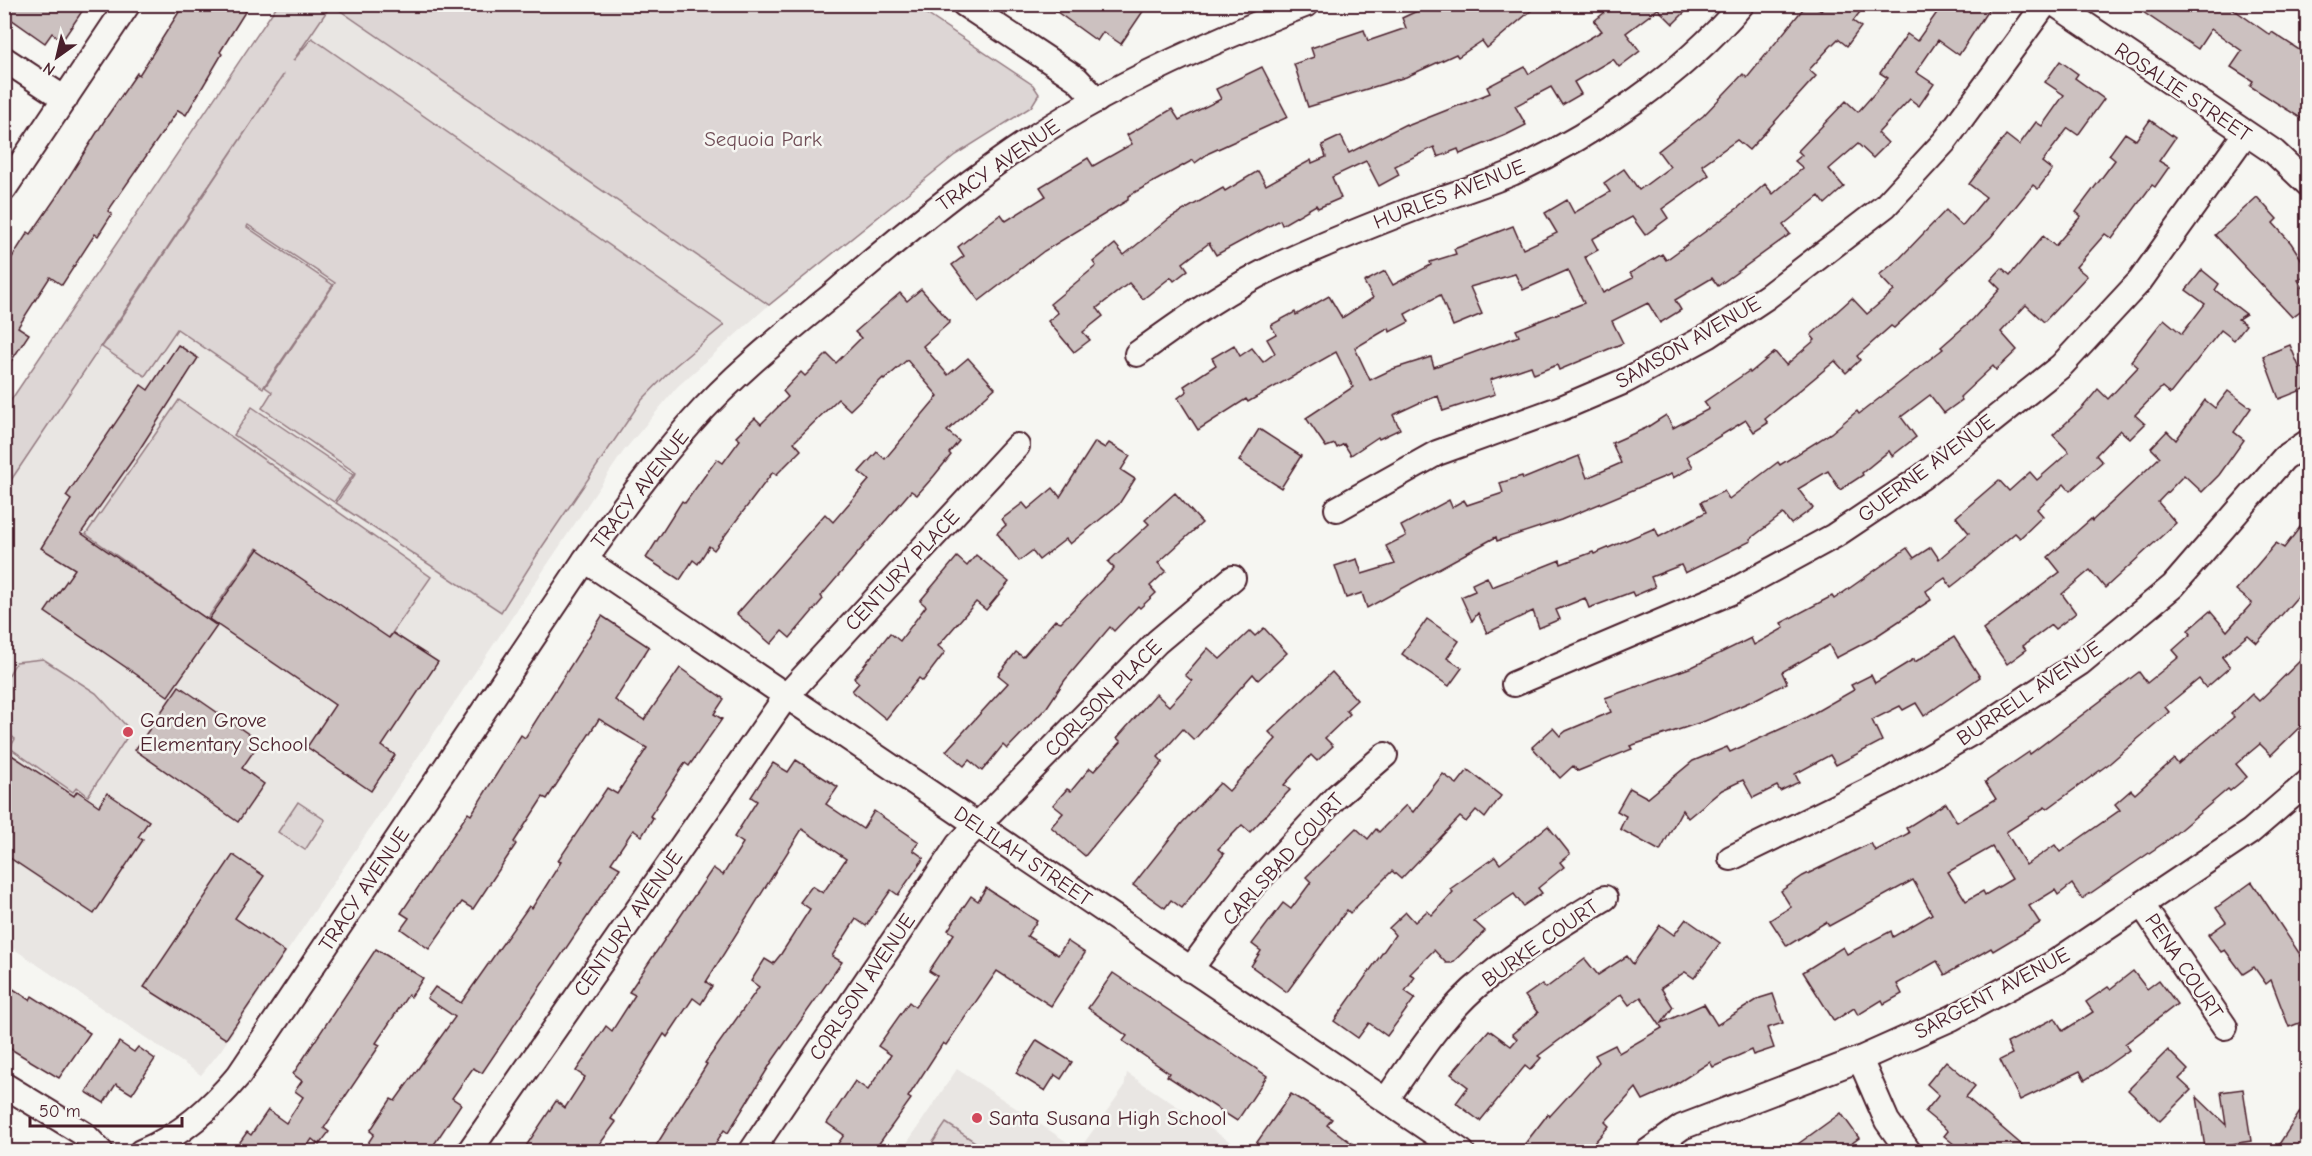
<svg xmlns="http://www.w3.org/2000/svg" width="2312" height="1156" viewBox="0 0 2312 1156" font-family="'Comic Neue',sans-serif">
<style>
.built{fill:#e9e6e3}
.green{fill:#ddd6d5;stroke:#947a80;stroke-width:1.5}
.building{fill:#ccc1c0;stroke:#4a1f2b;stroke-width:1.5;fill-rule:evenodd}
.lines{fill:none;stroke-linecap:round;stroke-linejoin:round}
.minor-casing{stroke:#4a1f2b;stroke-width:28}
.minor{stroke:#f6f6f2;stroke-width:24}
.poi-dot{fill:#d1495b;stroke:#f6f6f2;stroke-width:2}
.labels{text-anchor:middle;stroke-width:5;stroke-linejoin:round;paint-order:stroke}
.street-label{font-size:21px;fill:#4a1f2b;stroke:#f6f6f2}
.park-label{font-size:21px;fill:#6f4d56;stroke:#f6f6f2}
.poi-label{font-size:21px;fill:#4a1f2b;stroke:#f6f6f2;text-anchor:start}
</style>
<rect width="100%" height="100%" fill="#f6f6f2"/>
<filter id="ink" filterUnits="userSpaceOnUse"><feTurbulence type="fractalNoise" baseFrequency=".0167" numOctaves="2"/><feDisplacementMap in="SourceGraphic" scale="12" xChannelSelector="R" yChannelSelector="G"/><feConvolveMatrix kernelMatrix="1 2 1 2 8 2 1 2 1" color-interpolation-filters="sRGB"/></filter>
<g filter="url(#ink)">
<g class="built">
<polygon points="331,5 769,305 677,387 623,452 221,1050 201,1075 5,943 4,489"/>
<polygon points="957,1069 1079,1150 1124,1087 1127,1073 1244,1151 901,1152"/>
</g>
<g class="green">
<polygon points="278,4 331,5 293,61 312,38 724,325 675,366 641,401 542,547 501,612 336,503 356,473 262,408 272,392 265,387 335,283 248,225 247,227 333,285 263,388 177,329 145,376 102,347 284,74 5,489 5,409"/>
<polygon points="332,5 913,5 1033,85 1039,94 1031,107 955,155 769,305"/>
<polygon points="179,400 431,577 388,639 257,548 207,619 86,534"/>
<polygon points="252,407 353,475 334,502 234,435"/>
<polygon points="43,659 96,693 131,731 88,796 77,787 73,792 10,748 15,739 5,731 5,682 16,662"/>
<polygon points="298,802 325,820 305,850 278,832"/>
<polygon points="946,1123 989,1151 927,1151"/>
</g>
<g class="building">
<polygon points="4,4 87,4 62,41 52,33 45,43 4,14"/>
<polygon points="184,4 250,4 220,52 222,54 186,115 178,110 108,211 112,214 98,236 95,234 62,285 50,277 18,327 29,334 4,372 4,270 28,232 31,234 55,199 106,118 137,73 139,75"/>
<polygon points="1046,4 1148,4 1121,44 1103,32 1097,41"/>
<polygon points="1432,4 1539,4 1487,48 1482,41 1458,57 1456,54 1406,77 1308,107 1294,64 1314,57 1311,48 1364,30 1368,41 1406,28 1402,18"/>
<polygon points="1615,4 1693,4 1673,24 1658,9 1626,33 1640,51 1619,67 1613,59 1574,82 1581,94 1562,105 1551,87 1515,106 1526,125 1506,135 1460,154 1458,149 1438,157 1434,147 1395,166 1399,175 1379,186 1366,161 1332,177 1341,198 1318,208 1316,205 1282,225 1280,220 1216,255 1209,243 1183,263 1188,270 1174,281 1171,277 1143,299 1129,283 1097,308 1103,316 1083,332 1090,340 1074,352 1048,321 1058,313 1050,304 1096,266 1093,262 1115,244 1124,255 1170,218 1223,188 1225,191 1258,171 1266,185 1311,160 1312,163 1326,157 1322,145 1341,136 1349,153 1406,124 1407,126 1490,93 1487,87 1525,67 1529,74 1602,31 1594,21"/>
<path d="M1807,4H1812L1821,11L1826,4H1866L1853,21L1861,27L1847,46L1838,39L1830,47L1809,70L1816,76L1749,150L1737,140L1702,165L1709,175L1662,209L1668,218L1645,235L1632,217L1592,239L1598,250L1585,257L1603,293L1633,278L1630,273L1662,254L1666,260L1739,207L1765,184L1773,194L1803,168L1795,161L1802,155L1798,151L1846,101L1858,112L1888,78L1880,73L1907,34L1917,41L1943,4H1992L1959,55L1938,40L1916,72L1934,84L1919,106L1910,99L1878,133L1888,143L1873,158L1858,144L1829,169L1844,187L1825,204L1819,196L1783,225L1790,234L1718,286L1712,278L1675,300L1681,310L1660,323L1648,303L1612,321L1623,343L1559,370L1557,365L1534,374L1531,366L1490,380L1495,394L1443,411L1438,396L1421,402L1393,415L1400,429L1379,439L1378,437L1351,455L1344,444L1337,448L1335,444L1326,447L1306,418L1353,387L1336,352L1248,402L1246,399L1198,430L1178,398L1187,391L1184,386L1216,365L1212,358L1234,345L1240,356L1252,348L1263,362L1275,353L1267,339L1276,334L1271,325L1295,312L1296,315L1329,296L1342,318L1373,298L1364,282L1385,271L1393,285L1431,265L1430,262L1456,254L1454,249L1513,226L1523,249L1557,233L1545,213L1567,200L1574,213L1610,192L1604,183L1624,169L1639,190L1670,167L1658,151L1703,116L1743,74L1747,78ZM1568,270L1584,303L1516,330L1519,336L1434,367L1431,357L1393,369L1370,380L1355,348L1389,328L1390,332L1409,322L1405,314L1440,295L1453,326L1482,314L1470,287L1515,274L1523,290Z"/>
<polygon points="2131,4 2226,4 2270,35 2272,32 2307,55 2307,111 2302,119 2250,86 2253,81 2231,67 2242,51 2211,29 2198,49"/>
<polygon points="2060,61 2078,74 2075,78 2104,99 2078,135 2068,128 2042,162 2052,170 2038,189 2033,185 1991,237 1894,328 1891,326 1857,356 1860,360 1846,373 1835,361 1765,419 1768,423 1754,432 1746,420 1687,456 1693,467 1673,478 1671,474 1561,520 1497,541 1496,537 1367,608 1362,593 1346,598 1335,566 1357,559 1362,574 1395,564 1386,546 1406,536 1401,526 1449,500 1452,507 1464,500 1467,505 1503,493 1500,483 1522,476 1523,479 1579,456 1587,478 1621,463 1612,443 1646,428 1666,415 1673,428 1709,409 1704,402 1749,371 1750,373 1775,352 1786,365 1815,340 1811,335 1852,298 1867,314 1894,291 1879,275 1900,258 1946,210 1962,226 1986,197 1969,184 2006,135 2019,145 2036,122 2042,126 2064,95 2045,82"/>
<polygon points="1262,67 1288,117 1209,153 1195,163 1193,160 1128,196 1128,200 1044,251 979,301 952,265 964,256 958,247 977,232 1001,214 1006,221 1046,196 1040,187 1088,158 1093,166 1132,144 1127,135 1172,109 1179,120 1221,99 1216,89"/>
<polygon points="2150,120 2175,138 2159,161 2169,167 2155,187 2152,185 2112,239 2105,234 2076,267 2087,276 2044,322 2026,305 2001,332 2017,350 1996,370 1993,366 1960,397 1962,400 1944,413 1930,395 1901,417 1916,437 1892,456 1889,451 1862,473 1863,475 1840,490 1828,471 1798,489 1813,508 1791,524 1783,514 1750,539 1751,541 1685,573 1681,565 1651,577 1655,587 1634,596 1632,592 1589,608 1585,598 1556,610 1560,619 1539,628 1533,611 1487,633 1478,613 1472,621 1461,597 1475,591 1472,584 1487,577 1492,587 1560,560 1561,564 1593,552 1594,554 1655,528 1659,537 1706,512 1701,502 1724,491 1729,499 1778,462 1780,465 1831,433 1857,411 1859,414 1943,349 1941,347 1973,319 2000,289 1991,280 2002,268 2010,275 2043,236 2055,246 2081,216 2076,212 2115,160 2109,155 2125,133 2136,140"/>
<polygon points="2257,197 2277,219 2273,223 2291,243 2307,268 2307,274 2298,280 2307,294 2307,306 2292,317 2215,235"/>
<polygon points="2202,270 2219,284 2215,290 2246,314 2238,319 2246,325 2234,340 2221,330 2170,394 2162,387 2135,415 2145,424 2130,439 2120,430 2096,455 2102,462 2070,491 2064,484 2037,509 2043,516 2020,538 2015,533 1960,580 1951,587 1945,578 1926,591 1931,600 1872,639 1836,658 1829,645 1782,672 1787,683 1752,701 1705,721 1630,746 1632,749 1578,771 1573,766 1560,778 1532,747 1553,728 1560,736 1566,731 1611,712 1605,698 1692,667 1751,638 1754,645 1784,628 1781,623 1832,596 1834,599 1907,548 1914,558 1931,547 1939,559 1969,533 1956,517 1999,480 2009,491 2030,472 2037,480 2069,452 2053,435 2082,408 2098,389 2108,399 2138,367 2131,361 2164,319 2182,334 2205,304 2186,290"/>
<polygon points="921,289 950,322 923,346 948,375 968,358 995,388 947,431 959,441 949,453 951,455 934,476 917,495 911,491 821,596 823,599 790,638 782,631 771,644 737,614 825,514 833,522 869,480 859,472 877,452 885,459 938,396 907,360 884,380 883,378 850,410 838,399 794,442 801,450 776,475 773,472 714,550 709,546 698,564 693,560 680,580 646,558 682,501 685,503 717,459 723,463 740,440 736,437 755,418 761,424 788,397 783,391 801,372 805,376 827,354 836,363 861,338 855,332 900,293 907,301"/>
<polygon points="178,345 198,358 134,458 81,533 217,626 168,696 45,612 75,569 41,548 71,500 66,496 141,385 148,390"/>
<polygon points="2290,345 2300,369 2307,366 2307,388 2279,399 2263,356"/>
<polygon points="2228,391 2251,408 2234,432 2244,440 2219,475 2202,492 2184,475 2158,502 2176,523 2105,588 2090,570 2062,594 2076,613 2055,629 2051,625 2023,646 2026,650 2007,664 1983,630 2060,572 2048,557 2091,519 2092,521 2160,457 2151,448 2167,431 2176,440 2205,400 2215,408"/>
<polygon points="1259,429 1301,456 1281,488 1239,461"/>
<polygon points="1095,442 1105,448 1109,443 1130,456 1121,470 1135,479 1119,504 1070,544 1066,539 1039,560 1032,551 1019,561 997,533 1006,525 1002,519 1023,503 1028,509 1053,488 1060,497"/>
<polygon points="1175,493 1202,523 1158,563 1166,571 1150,586 1156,593 1140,608 1138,606 1114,631 1110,627 1065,680 1047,707 1007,749 1003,745 982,771 969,760 964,766 946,751 1008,683 998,675 1016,652 1023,657 1055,620 1061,622 1114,568 1108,562 1149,524 1145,520"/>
<path d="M2307,518V586L2257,643L2248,635L2222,657L2230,667L2206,688L2199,679L2165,707L2169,712L2110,763L2047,809L2045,807L2006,832L2026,865L2055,845L2060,852L2120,810L2115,804L2131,790L2135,794L2174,759L2178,764L2234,717L2231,714L2252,694L2259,701L2307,654V720L2271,755L2260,744L2236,764L2247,777L2230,791L2228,789L2168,840L2082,899L2072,884L2058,895L2055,890L2029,906L2040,923L1993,951L1991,948L1945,975L1937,961L1897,984L1902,994L1884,1004L1882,1000L1858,1015L1854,1008L1834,1021L1803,972L1843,947L1847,954L1891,931L1893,937L1932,914L1913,880L1829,926L1826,922L1787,946L1770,920L1791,907L1781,891L1803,876L1871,843L1875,851L1909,833L1906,828L1946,803L1957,822L1996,799L1985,782L2029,752L2030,754L2139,672L2147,683L2179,657L2173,650L2191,634L2188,630L2210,611L2227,631L2252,603L2236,590L2276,543L2284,548ZM1992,847L2012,879L1985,895L1983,891L1966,901L1948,872Z"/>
<polygon points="258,549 389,638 393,633 438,662 382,746 395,755 371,791 307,747 335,705 209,619"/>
<polygon points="976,555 1009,582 986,610 976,602 938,646 945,652 923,681 919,678 886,719 852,691 859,683 854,678 890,633 900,641 926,606 920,601 957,557 967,566"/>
<polygon points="602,616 649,647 615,700 644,720 680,668 724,699 714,714 722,719 689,766 685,763 650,816 653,818 642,836 633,830 611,863 620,868 482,1073 473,1068 452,1098 461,1104 429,1152 362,1152 374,1134 370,1131 391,1099 395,1101 455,1017 427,998 435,987 461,1003 529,906 532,908 561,862 558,861 607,788 617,794 647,748 599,719 547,799 543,797 514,842 516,844 473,909 462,902 429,949 401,929 409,918 401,913 468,813 471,815 521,735 525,738"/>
<polygon points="1427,619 1459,641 1447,658 1462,668 1449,686 1402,654"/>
<polygon points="1264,628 1287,653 1258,680 1253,674 1194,740 1183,729 1158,757 1163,762 1085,856 1051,827 1063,813 1053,805 1067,789 1071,791 1090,768 1094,771 1121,742 1117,738 1156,694 1169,706 1192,681 1185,675 1208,648 1220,659 1250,631 1255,636"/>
<polygon points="1954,637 1980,677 1924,716 1916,703 1903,710 1900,706 1872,720 1882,741 1836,765 1830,755 1795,774 1799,782 1780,791 1777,786 1753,798 1743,780 1722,790 1688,818 1682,810 1660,851 1620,829 1626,816 1617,811 1630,788 1648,798 1693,761 1727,747 1730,752 1805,718 1854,690 1851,685 1871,675 1875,683 1914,659 1915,662"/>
<polygon points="1332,672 1357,700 1346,710 1350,714 1325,738 1333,746 1317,761 1311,755 1284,785 1290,790 1250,832 1242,825 1218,849 1224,854 1182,908 1171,900 1165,908 1133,885 1182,823 1220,783 1229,791 1276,739 1269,732"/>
<polygon points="179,686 260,742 242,768 264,784 238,822 135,750"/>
<polygon points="4,750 74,796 77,791 99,806 107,793 149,821 138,837 143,840 94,914 4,854"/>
<polygon points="796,760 838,787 826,804 863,829 874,811 919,842 913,850 924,858 898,895 891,890 866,926 856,919 832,956 842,962 773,1060 728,1133 724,1130 710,1152 652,1152 707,1064 705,1063 759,987 751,981 765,959 773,964 781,954 810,909 800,902 812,886 823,893 846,859 802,829 706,982 712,986 701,1004 693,998 667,1037 664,1034 611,1119 616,1122 594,1152 522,1152 556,1101 565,1108 585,1077 576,1071 606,1026 612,1031 635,995 629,992 713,868 723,875 743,843 734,837 757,801 751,797 773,763 788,772"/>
<polygon points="1468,770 1501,796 1485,818 1476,810 1466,822 1460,817 1401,879 1392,871 1350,913 1347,910 1287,992 1251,966 1261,951 1252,944 1283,903 1291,909 1311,882 1306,877 1356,828 1368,839 1376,829 1379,832 1406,805 1413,812 1443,774 1457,784"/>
<polygon points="1548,826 1570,854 1560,862 1564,867 1538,888 1542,893 1523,906 1514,894 1474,921 1485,931 1452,963 1446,963 1434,950 1410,974 1415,977 1405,991 1415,998 1387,1036 1369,1023 1358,1038 1334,1021 1395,935 1389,928 1406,912 1415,922 1427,911 1432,915 1453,892 1450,889 1495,857 1500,864"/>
<polygon points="233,855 264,876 235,918 285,952 226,1039 144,987"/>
<polygon points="2252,882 2307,965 2307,1020 2289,1027 2271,980 2266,984 2254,967 2243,974 2225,950 2221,952 2208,935 2226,922 2216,908"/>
<polygon points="986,888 1037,921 1027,936 1058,955 1067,941 1085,953 1051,1006 997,971 946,1045 943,1043 908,1097 911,1099 873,1152 832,1152 844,1135 827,1123 855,1081 868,1090 891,1055 878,1046 909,1002 915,1007 937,976 929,971 954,934 948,930 971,896 978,901"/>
<polygon points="1686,919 1720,943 1694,978 1685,972 1661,988 1673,1007 1662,1023 1704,1004 1717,1025 1760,998 1773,994 1783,1023 1767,1028 1774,1048 1753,1055 1751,1050 1713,1067 1710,1062 1670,1088 1643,1100 1636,1088 1605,1122 1609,1126 1586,1152 1532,1152 1524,1145 1548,1114 1550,1116 1599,1062 1595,1055 1615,1045 1619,1053 1662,1028 1641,997 1629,1005 1621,994 1538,1056 1541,1058 1530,1070 1525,1066 1480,1121 1456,1103 1468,1087 1451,1074 1489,1030 1511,1046 1517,1039 1512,1034 1538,1013 1525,996 1542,984 1546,988 1585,959 1598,975 1627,956 1633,964 1660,925 1674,935"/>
<polygon points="376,949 423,978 411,997 408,995 376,1043 380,1045 324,1128 329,1132 319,1145 312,1139 303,1152 233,1152 247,1132 251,1135 268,1110 286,1123 303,1097 295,1091 302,1081 293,1074"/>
<polygon points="2133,971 2147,989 2159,980 2177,1004 2125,1044 2129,1050 2101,1070 2085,1080 2080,1071 2020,1100 2000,1060 2012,1054 2007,1043 2055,1018 2063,1031 2093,1012 2086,1002 2108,987 2110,989"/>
<polygon points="1113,973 1267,1076 1237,1121 1167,1076 1169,1073 1123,1041 1127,1036 1088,1008"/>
<polygon points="4,983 30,1000 32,996 90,1033 59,1078 4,1045"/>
<polygon points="1037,1040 1072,1062 1061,1079 1055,1075 1045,1091 1016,1073"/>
<polygon points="119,1042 134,1052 138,1047 155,1059 132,1094 116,1084 104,1103 86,1092"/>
<polygon points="2168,1050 2188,1070 2179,1079 2191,1090 2160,1121 2128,1090"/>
<polygon points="1946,1061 1975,1086 1966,1097 2030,1152 1977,1152 1967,1143 1961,1150 1944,1136 1948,1131 1925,1112 1939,1095 1927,1084"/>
<polygon points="2243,1089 2251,1141 2205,1148 2197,1097 2226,1125 2221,1092"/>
<polygon points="1291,1094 1332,1119 1327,1125 1364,1152 1265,1152 1255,1145"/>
<polygon points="2307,1101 2307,1152 2274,1152"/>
<polygon points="1841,1113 1859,1138 1840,1152 1787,1152"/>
</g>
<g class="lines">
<defs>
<g id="minor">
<polyline points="964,4 1077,79 1097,100"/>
<polyline points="2055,4 2274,152 2308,184"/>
<polyline points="4,59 65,99"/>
<polyline points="4,189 128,4"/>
<path d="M1137,354C1185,319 1233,285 1287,261C1333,240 1379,222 1426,204C1454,194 1484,185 1512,173C1596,133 1681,76 1742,4"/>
<polyline points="1337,509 1437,453 1564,407 1625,381 1708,336 1768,296 1885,206 1945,141 2045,4"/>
<polyline points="585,560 1462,1152"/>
<polyline points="1514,684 1731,592 1834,536 1922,477 2061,366 2140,281 2245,134"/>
<polyline points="1731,858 1888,781 1987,724 2080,663 2173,586 2284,458 2308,442"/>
<polyline points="2142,905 2225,1027"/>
<polyline points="1190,970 1248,891 1336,797 1385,755"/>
<polyline points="1860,1059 1887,1121 1909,1152"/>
<polyline points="4,1085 84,1134 101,1152"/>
<path d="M1386,1100C1415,1058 1444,1012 1484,980C1521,949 1564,923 1605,898"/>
<path d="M141,1152C182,1135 211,1108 239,1075L585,560C619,513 652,467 690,424C732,376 782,336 831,296C909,229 990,161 1080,109C1152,68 1229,34 1307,4"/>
<polyline points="469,1152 787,695 1017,446"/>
<polyline points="751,1152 958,845 1157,642 1233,578"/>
<polyline points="1647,1152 1682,1127 1860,1059 1952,1018 2054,963 2250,832 2308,782"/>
</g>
</defs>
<use href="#minor" class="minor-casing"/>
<use href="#minor" class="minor"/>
</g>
</g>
<g class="poi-dot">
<circle cx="128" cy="732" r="6"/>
<circle cx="977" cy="1118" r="6"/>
</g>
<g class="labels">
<g class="street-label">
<text transform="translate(2183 92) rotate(34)" y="7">ROSALIE STREET</text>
<text transform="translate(998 165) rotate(-35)" y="7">TRACY AVENUE</text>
<text transform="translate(1449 194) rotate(-21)" y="7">HURLES AVENUE</text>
<text transform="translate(1688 342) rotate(-30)" y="7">SAMSON AVENUE</text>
<text transform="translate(1926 468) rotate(-37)" y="7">GUERNE AVENUE</text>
<text transform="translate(640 489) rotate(-52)" y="7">TRACY AVENUE</text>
<text transform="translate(902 570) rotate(-47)" y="7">CENTURY PLACE</text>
<text transform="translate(2029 693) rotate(-34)" y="7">BURRELL AVENUE</text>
<text transform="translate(1103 698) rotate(-45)" y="7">CORLSON PLACE</text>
<text transform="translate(1023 856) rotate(34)" y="7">DELILAH STREET</text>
<text transform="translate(1283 859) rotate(-48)" y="7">CARLSBAD COURT</text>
<text transform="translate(364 889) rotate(-56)" y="7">TRACY AVENUE</text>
<text transform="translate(628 923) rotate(-55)" y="7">CENTURY AVENUE</text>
<text transform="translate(1540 943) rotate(-35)" y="7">BURKE COURT</text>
<text transform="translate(2184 966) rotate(56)" y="7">PENA COURT</text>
<text transform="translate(862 987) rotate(-56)" y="7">CORLSON AVENUE</text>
<text transform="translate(1992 993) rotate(-28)" y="7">SARGENT AVENUE</text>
</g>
<g class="park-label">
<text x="763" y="146">Sequoia Park</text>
</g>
<g class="poi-label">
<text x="140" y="727">Garden Grove<tspan x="140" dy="24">Elementary School</tspan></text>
<text x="989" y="1125">Santa Susana High School</text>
</g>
</g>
<rect width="2312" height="1156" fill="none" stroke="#f6f6f2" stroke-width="24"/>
<rect x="12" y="12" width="2288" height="1132" fill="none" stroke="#4a1f2b" stroke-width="2" filter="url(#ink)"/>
<g transform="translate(57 57) rotate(214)" stroke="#f6f6f2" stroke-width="4.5" paint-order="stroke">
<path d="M0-4.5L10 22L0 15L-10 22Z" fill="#4a1f2b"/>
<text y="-9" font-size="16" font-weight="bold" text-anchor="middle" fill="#4a1f2b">N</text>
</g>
<path d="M30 1117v9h152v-9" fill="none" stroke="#4a1f2b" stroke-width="3"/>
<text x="39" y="1117" font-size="18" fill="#4a1f2b" stroke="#f6f6f2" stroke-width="4.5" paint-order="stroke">50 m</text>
</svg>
